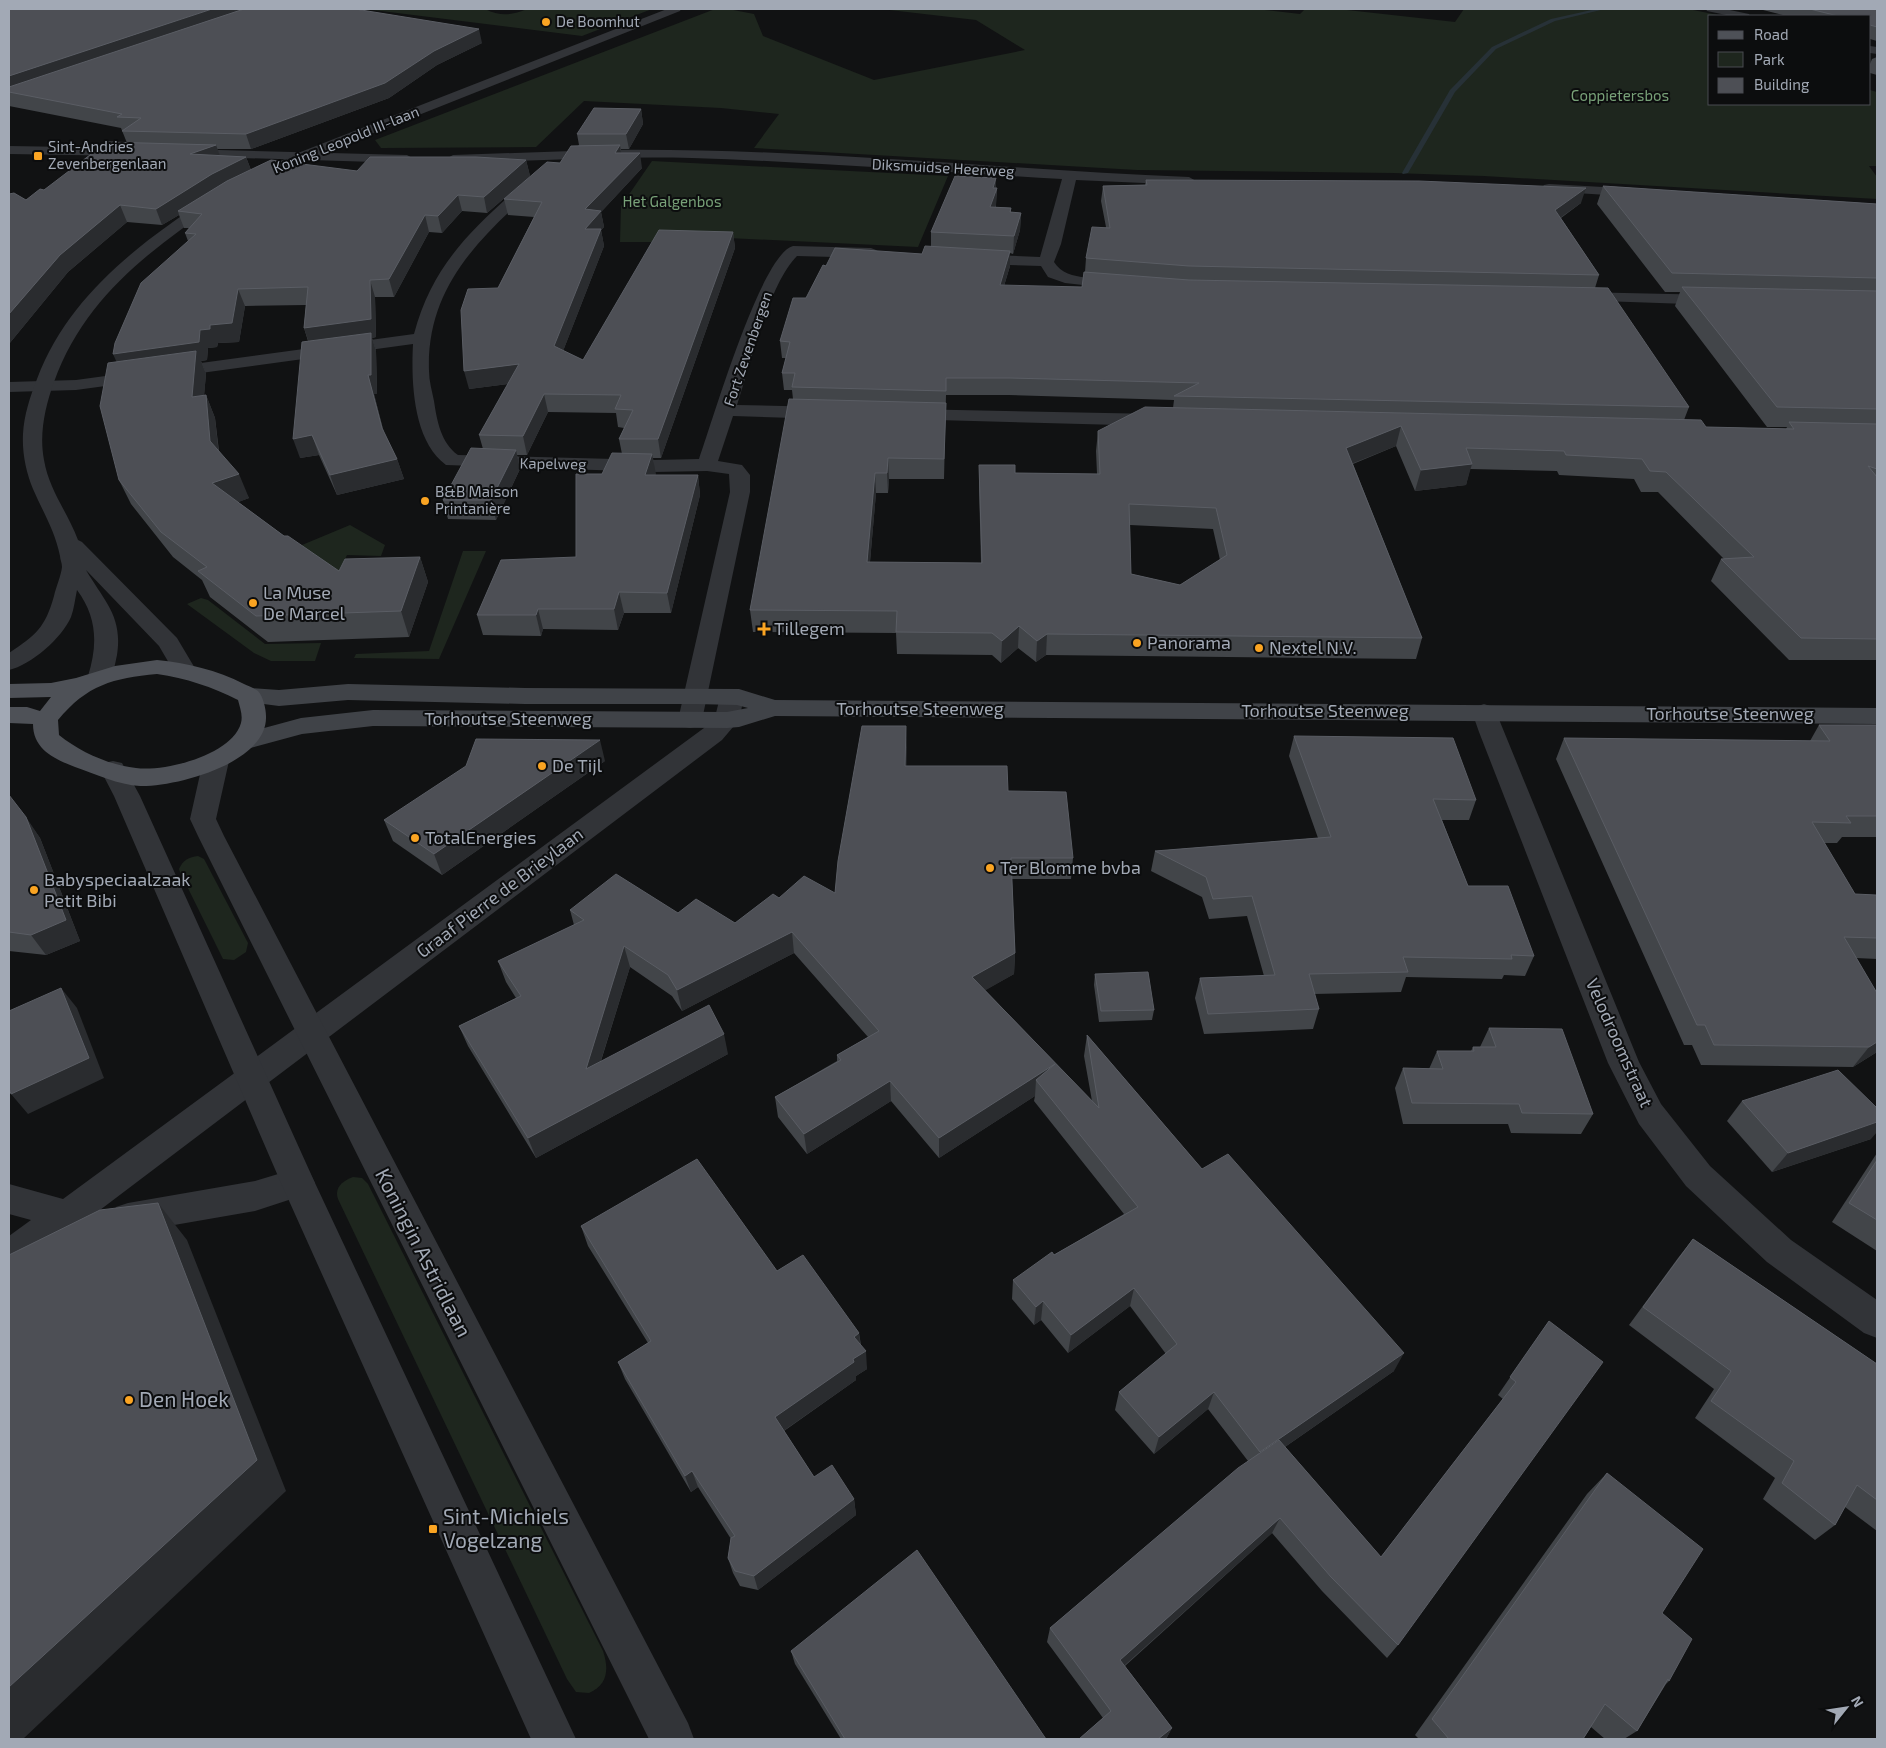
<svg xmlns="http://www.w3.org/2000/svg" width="1886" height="1748" viewBox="0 0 1886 1748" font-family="'Exo 2',sans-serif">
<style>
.green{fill:#1e261e}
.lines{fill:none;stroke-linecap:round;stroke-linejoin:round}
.stream{fill:#273137;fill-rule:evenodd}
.minor{fill:#323438;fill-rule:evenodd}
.tertiary{fill:#323438;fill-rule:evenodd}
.secondary{fill:#404348;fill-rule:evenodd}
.primary{fill:#4e5157;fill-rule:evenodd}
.wall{fill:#424549;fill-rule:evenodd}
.shaded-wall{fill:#2a2c2f}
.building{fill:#4d4f55;stroke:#5a5d64;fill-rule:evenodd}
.poi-dot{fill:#faa422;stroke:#0c0d0e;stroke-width:2}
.labels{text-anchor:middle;stroke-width:4;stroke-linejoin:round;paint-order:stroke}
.far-poi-label{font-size:15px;fill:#a2a9b5;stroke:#0c0d0e;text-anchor:start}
.far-park-label{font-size:15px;fill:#78a178;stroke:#0c0d0e}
.far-street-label{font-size:15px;fill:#a2a9b5;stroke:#0c0d0e}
.poi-label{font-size:18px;fill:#a2a9b5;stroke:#0c0d0e;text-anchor:start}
.street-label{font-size:18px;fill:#a2a9b5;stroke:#0c0d0e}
.near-street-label{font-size:21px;fill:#a2a9b5;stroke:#0c0d0e}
.near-poi-label{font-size:21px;fill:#a2a9b5;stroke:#0c0d0e;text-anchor:start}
</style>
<rect width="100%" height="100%" fill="#111213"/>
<g class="green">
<path d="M365,9H485C501,17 512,15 527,9H652L582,36Z"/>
<polygon points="715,9 728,9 754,14 763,36 874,80 1025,50 976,20 881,9 1256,9 1300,14 1305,9 1338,9 1455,22 1464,9 1688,9 1723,16 1710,16 1710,104 1870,104 1870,90 1877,92 1877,166 1869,166 1877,177 1877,199 1484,176 1393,173 1137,170 754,148 779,114 721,108 584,101 536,147 381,148 375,140"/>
<polygon points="652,161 948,176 918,247 728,238 725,242 620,242 621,206"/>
<polygon points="350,525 385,545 381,556 347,555 336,577 213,582"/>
<polygon points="463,551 486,551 439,659 354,658 356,654 429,651"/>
<polygon points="201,598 208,600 265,644 321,643 315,661 271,661 254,653 187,604"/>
<path d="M198,856L204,859L248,943L246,952L234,960L223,959L180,872L179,869C183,860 189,857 198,856Z"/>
<path d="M353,1177L362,1178L368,1184L603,1651C609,1669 608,1685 589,1693L576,1692L567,1679L338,1199C334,1187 343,1181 353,1177Z"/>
</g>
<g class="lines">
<polygon class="stream" points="1596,9 1605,9 1555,21 1496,49 1455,92 1408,173 1403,174 1402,173 1450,90 1492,47 1551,19"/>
<g class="minor">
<polygon points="1706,9 1725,9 1749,14 1750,16 1731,16 1707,11"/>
<polygon points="1870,46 1877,47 1877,54 1870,53"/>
<polygon points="9,146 132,148 139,152 132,156 9,154"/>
<polygon points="183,149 407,155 414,159 407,163 178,156 176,153 178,150"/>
<path d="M601,150C797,147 993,169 1189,177L1196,181L1189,185L1076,180L1061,244L1054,262C1068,284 1102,275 1125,281L1127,284L1125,287L1119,289L1065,283L1048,277L1041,266L972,264L967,262L964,259L967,256L972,254L1040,257L1062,179C939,172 815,162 692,158C612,156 532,161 453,163L446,159L453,155Z"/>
<path d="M535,177L542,181L540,184C482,235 426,286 429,371C429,381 432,391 434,401C437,421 441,443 458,455L654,460L699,459C712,423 761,254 793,246L871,248L876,250L879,253L876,256L871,258L797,256C769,284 750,365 737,405L825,407L832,409L834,413L832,417L825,419L733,416L718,461L742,465L750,475V492L702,720L699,726L690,728L681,726L678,720L730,492L729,474L707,471L654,472L446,465C413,441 411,382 413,344L76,390L9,392V382L76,380L414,334C433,262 476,225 530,178Z"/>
<polygon points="1549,184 1639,189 1644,190 1646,193 1644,196 1639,197 1544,191 1542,188 1544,185"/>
<polygon points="1579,292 1716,295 1722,297 1724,300 1722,303 1716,305 1573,300 1571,297 1573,294"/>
<polygon points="908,409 1157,414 1164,416 1166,420 1164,424 1157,426 901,419 899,415 901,411"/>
<polygon points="732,689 741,692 744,697 739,720 722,740 96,1213 97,1216 92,1227 80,1231 72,1231 21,1266 9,1271 9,1236 31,1220 9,1214 9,1184 63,1199 704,728 715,717 720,697 723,692"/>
<polygon points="1484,704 1493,707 1496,712 1639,1062 1661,1104 1710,1166 1791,1240 1877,1300 1877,1338 1864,1333 1767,1262 1686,1186 1639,1124 1608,1063 1479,732 1472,712 1475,707"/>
<polygon points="298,1168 310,1173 315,1183 310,1193 255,1211 128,1233 116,1229 111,1218 116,1207 128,1203 255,1181"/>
</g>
<g class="tertiary">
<polygon points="667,9 681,9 680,11 308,159 260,181 250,181 248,178 250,175 298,153"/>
<path d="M213,197L218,198L220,201L218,204C148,251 84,299 54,382C45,407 39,434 44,460C49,490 68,513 78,540L82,542L177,638L196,670L192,675L184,677L176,675L159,646L86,570C104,601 123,616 117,655C115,664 114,673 108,681L100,683L92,681L88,676C98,644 97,617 77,590C75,599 74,609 71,617C62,638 31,665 9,670V653C36,635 45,628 54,596C56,587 61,576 62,567C62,563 60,559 60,556C55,531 43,512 33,489C26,472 22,453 23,434C24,415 30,397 37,379C68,297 137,245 208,198Z"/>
<polygon points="216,753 225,755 229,761 216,819 224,836 688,1723 694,1739 649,1739 198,836 190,819 203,761 207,755"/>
<polygon points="113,761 122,763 140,796 315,1183 576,1739 531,1739 281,1183 114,796 100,769 104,763"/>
</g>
<polygon class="secondary" points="348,684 525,688 739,689 775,700 1877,708 1877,724 775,716 739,727 727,728 373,726 302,734 243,750 234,748 231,742 234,736 301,718 373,710 727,712 748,708 737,705 695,704 525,704 348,700 279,706 240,701 237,696 240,691 249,688 279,690"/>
<path class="primary" d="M157,660C187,663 217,670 244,684C248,686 254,688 258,691C263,696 266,709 266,716C268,763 176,787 140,786C119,785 95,774 75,767C54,759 33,749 33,724L9,723V707H27L40,711L51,697L9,698V684L51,683L76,678L115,666ZM157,674C186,678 212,687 238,700C240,708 243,715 241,723C232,755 165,772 136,768C109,765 80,752 59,735L58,720C87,685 113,678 157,674Z"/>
</g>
<g class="wall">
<polygon points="9,9 482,43 437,65 389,98 251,149 217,149 220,156 246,157 251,170 357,171 526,160 530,176 487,213 462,211 442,233 429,232 394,297 375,297 376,337 372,338 376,351 377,394 374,394 384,433 397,459 404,479 337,495 319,455 300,458 308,341 304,328 306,305 245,306 239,342 218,343 217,347 208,348 207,360 201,361 206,374 204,395 206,395 215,418 219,451 249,498 238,502 284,536 339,571 420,557 428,582 409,637 268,642 210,597 202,580 173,557 131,504 119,480 117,362 188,241 185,233 189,228 184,228 179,215 162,225 127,222 68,272 9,344 9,194 26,200 127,143 121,128 9,106"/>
<polygon points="1759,9 1877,9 1877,41 1870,39 1870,16 1787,16"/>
<polygon points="1877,57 1877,75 1870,73 1870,64 1872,59"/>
<polygon points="641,109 643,124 629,149 621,149 621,153 642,168 601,212 604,227 601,230 604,246 563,351 583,360 733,232 735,248 661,458 653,458 655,475 698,475 700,495 671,613 624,613 618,630 543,629 541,636 483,635 477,615 576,557 602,474 622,454 619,439 624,428 618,427 616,413 548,412 527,455 517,455 520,469 496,520 448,519 443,500 483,449 479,435 508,384 469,389 498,288 534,217 508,215 504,199 560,163 579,145 577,134"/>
<path d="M1146,180L1581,203L1561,218L1599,275L1595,288L1689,407L1684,420L1706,427L1786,429L1787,427H1767L1675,306L1680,292H1665L1597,204L1603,186L1877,204V660H1789L1711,581L1721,559H1724L1658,492H1641L1634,479L1559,475L1557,471L1470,469L1466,485L1415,491L1396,446L1353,464L1422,638L1416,659L1046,655L1036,662L1018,648L1001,663L992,655L897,654L896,633L753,632L750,610L793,399L792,390H784L782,373L786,358H782L780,341L826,266L922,254L931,247V232L997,188L996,205V207L1011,208V212L1021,213L1020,230L1013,254L1010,253V266L1004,286L1082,287L1085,272L1086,258L1106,227L1101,201L1103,186L1145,185ZM946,395H1009L1174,400L1173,408L1098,431L1096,451L1097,474L1015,473L979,465V486L981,563L870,562L876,493H888L889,479H944ZM1130,525L1213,529L1220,560L1180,585L1131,574Z"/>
<polygon points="1819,725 1877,725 1877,837 1842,837 1837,843 1824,843 1855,894 1877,897 1877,959 1856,958 1877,993 1877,1052 1853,1067 1701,1065 1692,1045 1684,1045 1556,759 1564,738 1810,741"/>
<polygon points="906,726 906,766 1008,791 1073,858 1071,879 1012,879 1015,953 1014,974 985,990 1092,1101 1084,1056 1087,1035 1202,1169 1394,1371 1285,1447 1381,1557 1503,1399 1498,1395 1549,1321 1398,1645 1387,1658 1322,1591 1272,1533 1125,1666 1172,1728 1166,1739 1079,1739 1103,1718 1047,1642 1050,1628 1248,1461 1208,1409 1154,1454 1115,1410 1119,1392 1166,1354 1130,1306 1068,1353 1041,1320 1034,1325 1012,1299 1013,1280 1054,1255 1124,1214 1034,1101 1035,1096 939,1158 891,1101 807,1154 778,1117 775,1097 837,1061 837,1055 868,1037 794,953 682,1011 672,996 630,967 601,1061 728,1054 536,1158 468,1046 459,1026 516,998 506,982 498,961 574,925 570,910 678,913 735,923 779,898 835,893"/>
<polygon points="1294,736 1476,800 1469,820 1442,820 1468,886 1534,956 1525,976 1504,975 1502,979 1406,977 1401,992 1314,994 1319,1009 1313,1029 1204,1034 1195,998 1200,978 1264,976 1247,916 1209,919 1202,897 1151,871 1155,851 1318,838 1289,756"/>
<polygon points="605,761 442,875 393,841 384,820"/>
<polygon points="9,795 40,838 80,941 46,955 9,951"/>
<polygon points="1095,974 1154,1010 1152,1020 1099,1022 1094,985"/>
<polygon points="1489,1028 1593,1114 1581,1134 1511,1133 1508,1124 1403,1124 1395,1088 1403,1068 1429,1069 1437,1051 1471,1051 1473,1047 1480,1047"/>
<polygon points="1742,1101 1871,1139 1772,1172 1727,1121"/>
<polygon points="1877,1153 1877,1251 1832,1222"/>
<polygon points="581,1226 777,1271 859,1333 861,1345 867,1369 856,1376 856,1380 784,1431 814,1477 854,1499 856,1515 758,1590 740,1586 733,1573 728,1558 731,1539 698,1487 691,1492 625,1379 618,1362 648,1343 588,1246"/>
<polygon points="1693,1239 1877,1364 1877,1531 1845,1507 1835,1525 1815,1540 1763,1499 1775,1478 1695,1418 1714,1389 1629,1325 1678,1258"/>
<polygon points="1607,1473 1662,1613 1669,1681 1666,1684 1637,1731 1624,1739 1605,1739 1591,1727 1583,1739 1419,1739 1415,1735 1587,1494"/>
<polygon points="791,1651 1046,1739 841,1739 795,1664"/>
</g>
<g class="shaded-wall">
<polygon points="212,9 256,9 9,92 9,76"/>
<polygon points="479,29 482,43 437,65 389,98 251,149 246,134 434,51"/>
<polygon points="641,109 643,124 629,149 626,134"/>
<polygon points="216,145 222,161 190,154"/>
<polygon points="620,145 622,160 615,153"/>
<polygon points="640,153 642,168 601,212 604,227 601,230 604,246 558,364 554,346 585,229 585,209"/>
<polygon points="246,157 252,173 178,211 179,215 162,225 156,209 212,174"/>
<polygon points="526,160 530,176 487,213 484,197"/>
<polygon points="996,178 996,205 990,224 990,207 993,188"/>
<polygon points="1586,188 1581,203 1550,225 1555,210"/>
<polygon points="458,195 462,211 442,233 438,216"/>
<polygon points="120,205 127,222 68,272 9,344 9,314 60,255"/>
<polygon points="1021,213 1020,230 1013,254 1014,236"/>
<polygon points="425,215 429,232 394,297 389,279"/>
<polygon points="733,232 735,248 661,458 658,439"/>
<polygon points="1010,251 1010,266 999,302 1000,285"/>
<polygon points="370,280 375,297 376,337 372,338 376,351 377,394 374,394 388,448 382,428 368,375 310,346 304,328"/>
<polygon points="238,289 245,306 239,342 218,343 217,347 208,348 207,360 201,361 206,374 202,420 192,397 121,372 113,354 200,330 210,325"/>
<polygon points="519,364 523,382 469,389 464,371"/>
<polygon points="544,394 548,412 527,455 523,436"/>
<polygon points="206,395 215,418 220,465 210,441"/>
<polygon points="1401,426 1396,446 1341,468 1346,448"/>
<polygon points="312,435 319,455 300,458 293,439"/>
<polygon points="516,450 520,469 496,520 491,500"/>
<polygon points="652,454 656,474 648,494 645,475"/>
<polygon points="888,458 889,479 888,493 887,473"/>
<polygon points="397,459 404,479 337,495 330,475"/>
<polygon points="1472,464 1466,485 1415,491 1421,470"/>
<polygon points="875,473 876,493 868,584 867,562"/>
<polygon points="239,474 249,498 223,508 212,483"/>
<polygon points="698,475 700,495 671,613 667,593"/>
<polygon points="420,557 428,582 409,637 401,611"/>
<polygon points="619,592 624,613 618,630 614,609"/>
<polygon points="538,609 543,629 541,636 536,615"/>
<polygon points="1019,626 1018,648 1001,663 1002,641"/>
<polygon points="1047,634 1046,655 1036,662 1037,641"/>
<polygon points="906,726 907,747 906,787 905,766"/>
<polygon points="600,740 605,761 442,875 434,854"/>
<polygon points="26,817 40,838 80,941 46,955 31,935"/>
<polygon points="792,932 794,953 682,1011 677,990"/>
<polygon points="624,946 630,967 592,1089 586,1069"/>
<polygon points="1015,953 1014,974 972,998 972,977"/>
<polygon points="61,988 77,1008 104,1078 28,1114 11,1094"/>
<polygon points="724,1034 728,1054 536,1158 528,1138"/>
<polygon points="1877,1042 1877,1052 1853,1067 1869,1047"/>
<polygon points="1055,1064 1036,1080 1035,1096 939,1158 939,1138"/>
<polygon points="890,1081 891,1101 807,1154 804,1134"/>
<polygon points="1877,1122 1877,1132 1871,1139 1772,1172 1788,1153"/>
<polygon points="158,1203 187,1240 286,1491 23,1739 9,1739 9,1687"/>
<polygon points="1134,1288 1130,1306 1068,1353 1071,1335"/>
<polygon points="1043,1301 1041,1320 1034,1325 1036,1307"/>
<polygon points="859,1333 861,1351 854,1337"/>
<polygon points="866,1351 867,1369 856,1376 856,1380 779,1434 775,1417 853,1359"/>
<polygon points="1404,1353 1394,1371 1253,1469 1260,1452"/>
<polygon points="1214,1392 1208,1409 1154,1454 1159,1437"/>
<polygon points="692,1471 698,1487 691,1492 685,1476"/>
<polygon points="854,1499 856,1515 758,1590 754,1576"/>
<polygon points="1280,1518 1272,1533 1116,1673 1120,1660"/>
<polygon points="1172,1728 1166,1739 1158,1739"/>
</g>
<g class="building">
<polygon points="9,9 212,9 9,76"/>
<polygon points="244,9 355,9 479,29 434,51 385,83 246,134 122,131 141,118 117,117 122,114 9,92 9,87"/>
<polygon points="1810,9 1877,9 1877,27 1870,25 1870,16 1838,16"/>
<polygon points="594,108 641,109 626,134 577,134"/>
<polygon points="107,142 216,145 190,154 246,157 212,174 156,209 120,205 60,255 9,314 9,194 14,193 26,200 40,189 44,190"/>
<polygon points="620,145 615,153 640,153 585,209 601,211 585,229 601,229 554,346 583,360 659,230 733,232 658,439 619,439 633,410 615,409 621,395 544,394 523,436 479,435 519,364 464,371 461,310 468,289 498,288 542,202 504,199 547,162 560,163 571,146"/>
<polygon points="370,157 476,157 526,160 484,197 458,195 438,216 425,215 389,279 370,280 371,319 304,328 308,287 238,289 232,323 210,325 210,329 200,330 199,342 113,354 115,343 141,283 196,234 185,233 202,214 178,211 227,181 271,160 357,171"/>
<polygon points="955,176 996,178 993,188 997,188 990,207 1011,208 1010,212 1021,213 1014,236 931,232"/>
<polygon points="1146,180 1419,181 1586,188 1555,210 1599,275 1189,266 1086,258 1092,227 1110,228 1103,186 1147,185"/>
<polygon points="1603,186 1877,204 1877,278 1672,273"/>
<polygon points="925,246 1010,251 1000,285 1082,287 1084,272 1189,280 1608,288 1689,407 1174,396 1199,383 1010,378 946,378 946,391 792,387 795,373 782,373 790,342 780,341 793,298 806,298 823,265 826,266 835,248 922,254"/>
<polygon points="1682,287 1877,291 1877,409 1777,407"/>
<polygon points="371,333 371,375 368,375 382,428 397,459 330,475 312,435 293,439 302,342"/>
<polygon points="196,351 192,397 206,395 210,441 239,474 212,483 284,536 288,536 339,571 345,559 420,557 401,611 256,616 198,571 207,567 161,532 119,480 100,406 108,363"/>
<path d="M789,399L946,403L944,459L888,458L887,473H875L867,562L982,563L979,465H1015V473L1100,474L1098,431L1145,407L1701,420L1706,427L1794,429L1789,422L1877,424V469L1868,466L1877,477V639L1801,638L1721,559L1754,557L1666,472L1650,471L1642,459L1566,455L1564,451L1466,448L1472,464L1421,470L1401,426L1346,448L1422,638L1047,634L1037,641L1019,626L1002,641L992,633L896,632L897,611L750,610ZM1129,504L1216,508L1227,555L1180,585L1131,574Z"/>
<polygon points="471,448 516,450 491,500 443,500"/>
<polygon points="612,453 652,454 645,475 698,475 667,593 619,592 614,609 538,609 536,615 477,615 501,560 576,557 576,474 602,474"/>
<polygon points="1819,725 1877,725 1877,816 1846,816 1851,823 1812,822 1855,894 1876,895 1877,897 1877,938 1844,937 1877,993 1877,1042 1869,1047 1714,1045 1705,1025 1697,1025 1564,738 1830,741"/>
<polygon points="862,726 906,726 905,766 1007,766 1008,791 1066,792 1073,858 1011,858 1015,953 972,977 1099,1108 1087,1035 1202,1169 1228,1154 1404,1353 1260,1452 1214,1392 1159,1437 1119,1392 1177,1344 1134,1288 1071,1335 1043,1301 1036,1307 1013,1280 1052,1252 1054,1255 1138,1207 1036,1080 1055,1064 939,1138 890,1081 804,1134 775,1097 841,1060 837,1055 879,1031 792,932 677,990 668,975 624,946 586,1069 709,1005 724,1034 528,1138 459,1026 521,996 498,961 584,920 570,910 616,874 678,913 696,899 735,923 773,894 779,898 804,876 835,893 838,861"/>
<polygon points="1294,736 1453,738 1476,800 1433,799 1468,886 1508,886 1534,956 1511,955 1512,959 1403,957 1408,972 1309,974 1319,1009 1208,1014 1200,978 1275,975 1252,896 1213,899 1206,877 1155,851 1331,837"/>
<polygon points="476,739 600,740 434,854 384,820 466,766"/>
<polygon points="9,795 26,817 66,920 31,935 9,932"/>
<polygon points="1148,972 1154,1010 1101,1011 1095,974"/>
<polygon points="61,988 89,1058 11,1094 9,1088 9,1011"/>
<polygon points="1489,1028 1562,1029 1593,1114 1522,1113 1519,1104 1412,1103 1403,1068 1443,1069 1437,1051 1474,1051 1473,1047 1496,1047"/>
<polygon points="1838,1070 1877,1108 1877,1122 1788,1153 1742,1101"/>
<polygon points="697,1159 777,1271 803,1255 859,1333 854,1337 866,1351 853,1359 854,1362 775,1417 814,1477 832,1465 854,1499 754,1576 735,1571 728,1558 731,1538 735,1536 692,1471 685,1476 618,1362 651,1341 581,1226"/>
<polygon points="1877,1160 1877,1220 1849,1203"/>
<polygon points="158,1203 257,1460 9,1687 9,1255 100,1210"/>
<polygon points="1693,1239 1877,1364 1877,1500 1857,1485 1835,1525 1782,1483 1794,1461 1711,1401 1731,1371 1643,1307"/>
<polygon points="1549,1321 1603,1362 1398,1645 1331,1577 1280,1518 1120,1660 1172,1728 1158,1739 1079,1739 1111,1711 1050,1628 1238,1468 1279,1440 1381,1557 1516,1382 1510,1377"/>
<polygon points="1607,1473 1703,1549 1662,1613 1692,1639 1669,1681 1668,1679 1637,1731 1605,1704 1583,1739 1449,1739 1432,1719"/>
<polygon points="917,1550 1046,1739 845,1739 791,1651"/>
</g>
<g class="poi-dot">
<circle cx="546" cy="22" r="5"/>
<rect x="33" y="151" width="10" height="10" rx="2.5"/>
<circle cx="425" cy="501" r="5"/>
<circle cx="253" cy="603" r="5"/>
<path d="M761.5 621.5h5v5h5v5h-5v5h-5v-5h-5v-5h5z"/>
<circle cx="1137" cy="643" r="5"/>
<circle cx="1259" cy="648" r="5"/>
<circle cx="542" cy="766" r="5"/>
<circle cx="415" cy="838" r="5"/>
<circle cx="990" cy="868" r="5"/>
<circle cx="34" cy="890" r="5"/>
<circle cx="129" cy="1400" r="5"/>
<rect x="428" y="1524" width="10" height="10" rx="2.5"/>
</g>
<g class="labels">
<g class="far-poi-label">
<text x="556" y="27">De Boomhut</text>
<text x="48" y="152">Sint-Andries<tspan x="48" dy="17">Zevenbergenlaan</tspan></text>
<text x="435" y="497">B&amp;B Maison<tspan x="435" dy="17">Printanière</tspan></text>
</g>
<g class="far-park-label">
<text x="1620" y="101">Coppietersbos</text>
<text x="672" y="207">Het Galgenbos</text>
</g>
<g class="far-street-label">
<text transform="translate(346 140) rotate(-22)" y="5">Koning Leopold III-laan</text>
<text transform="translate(943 168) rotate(3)" y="5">Diksmuidse Heerweg</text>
<text transform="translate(748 349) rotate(-71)" y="5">Fort Zevenbergen</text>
<text transform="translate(553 464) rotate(1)" y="5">Kapelweg</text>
</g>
<g class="poi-label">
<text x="263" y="599">La Muse<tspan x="263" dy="21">De Marcel</tspan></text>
<text x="774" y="635">Tillegem</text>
<text x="1147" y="649">Panorama</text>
<text x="1269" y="654">Nextel N.V.</text>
<text x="552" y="772">De Tijl</text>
<text x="425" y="844">TotalEnergies</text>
<text x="1000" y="874">Ter Blomme bvba</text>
<text x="44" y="886">Babyspeciaalzaak<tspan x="44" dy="21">Petit Bibi</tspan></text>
</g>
<g class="street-label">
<text x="920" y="715">Torhoutse Steenweg</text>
<text x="1325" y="717">Torhoutse Steenweg</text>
<text x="1730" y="720">Torhoutse Steenweg</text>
<text x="508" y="725">Torhoutse Steenweg</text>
<text transform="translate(500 893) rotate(-37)" y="6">Graaf Pierre de Brieylaan</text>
<text transform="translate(1619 1043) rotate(66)" y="6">Velodroomstraat</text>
</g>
<g class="near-street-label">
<text transform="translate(423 1253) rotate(63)" y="7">Koningin Astridlaan</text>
</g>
<g class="near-poi-label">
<text x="139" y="1407">Den Hoek</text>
<text x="443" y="1524">Sint-Michiels<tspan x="443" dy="24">Vogelzang</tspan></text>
</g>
</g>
<rect width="1886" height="1748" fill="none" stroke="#a2a9b5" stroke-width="20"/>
<rect x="1708" y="15" width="162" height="90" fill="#0c0d0e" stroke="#484b51"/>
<rect x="1718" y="31" width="25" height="8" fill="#4e5157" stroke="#484b51"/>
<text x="1754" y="40" font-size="15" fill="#a2a9b5">Road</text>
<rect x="1718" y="52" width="25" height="15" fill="#1e261e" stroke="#484b51"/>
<text x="1754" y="65" font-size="15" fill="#a2a9b5">Park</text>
<rect x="1718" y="78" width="25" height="15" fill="#4d4f55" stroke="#484b51"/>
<text x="1754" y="90" font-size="15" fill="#a2a9b5">Building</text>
<g transform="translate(1846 1708) rotate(60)" stroke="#0c0d0e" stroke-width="4" paint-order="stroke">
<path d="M0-4L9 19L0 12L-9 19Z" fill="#a2a9b5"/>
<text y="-8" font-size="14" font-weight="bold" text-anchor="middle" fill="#a2a9b5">N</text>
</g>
</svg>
